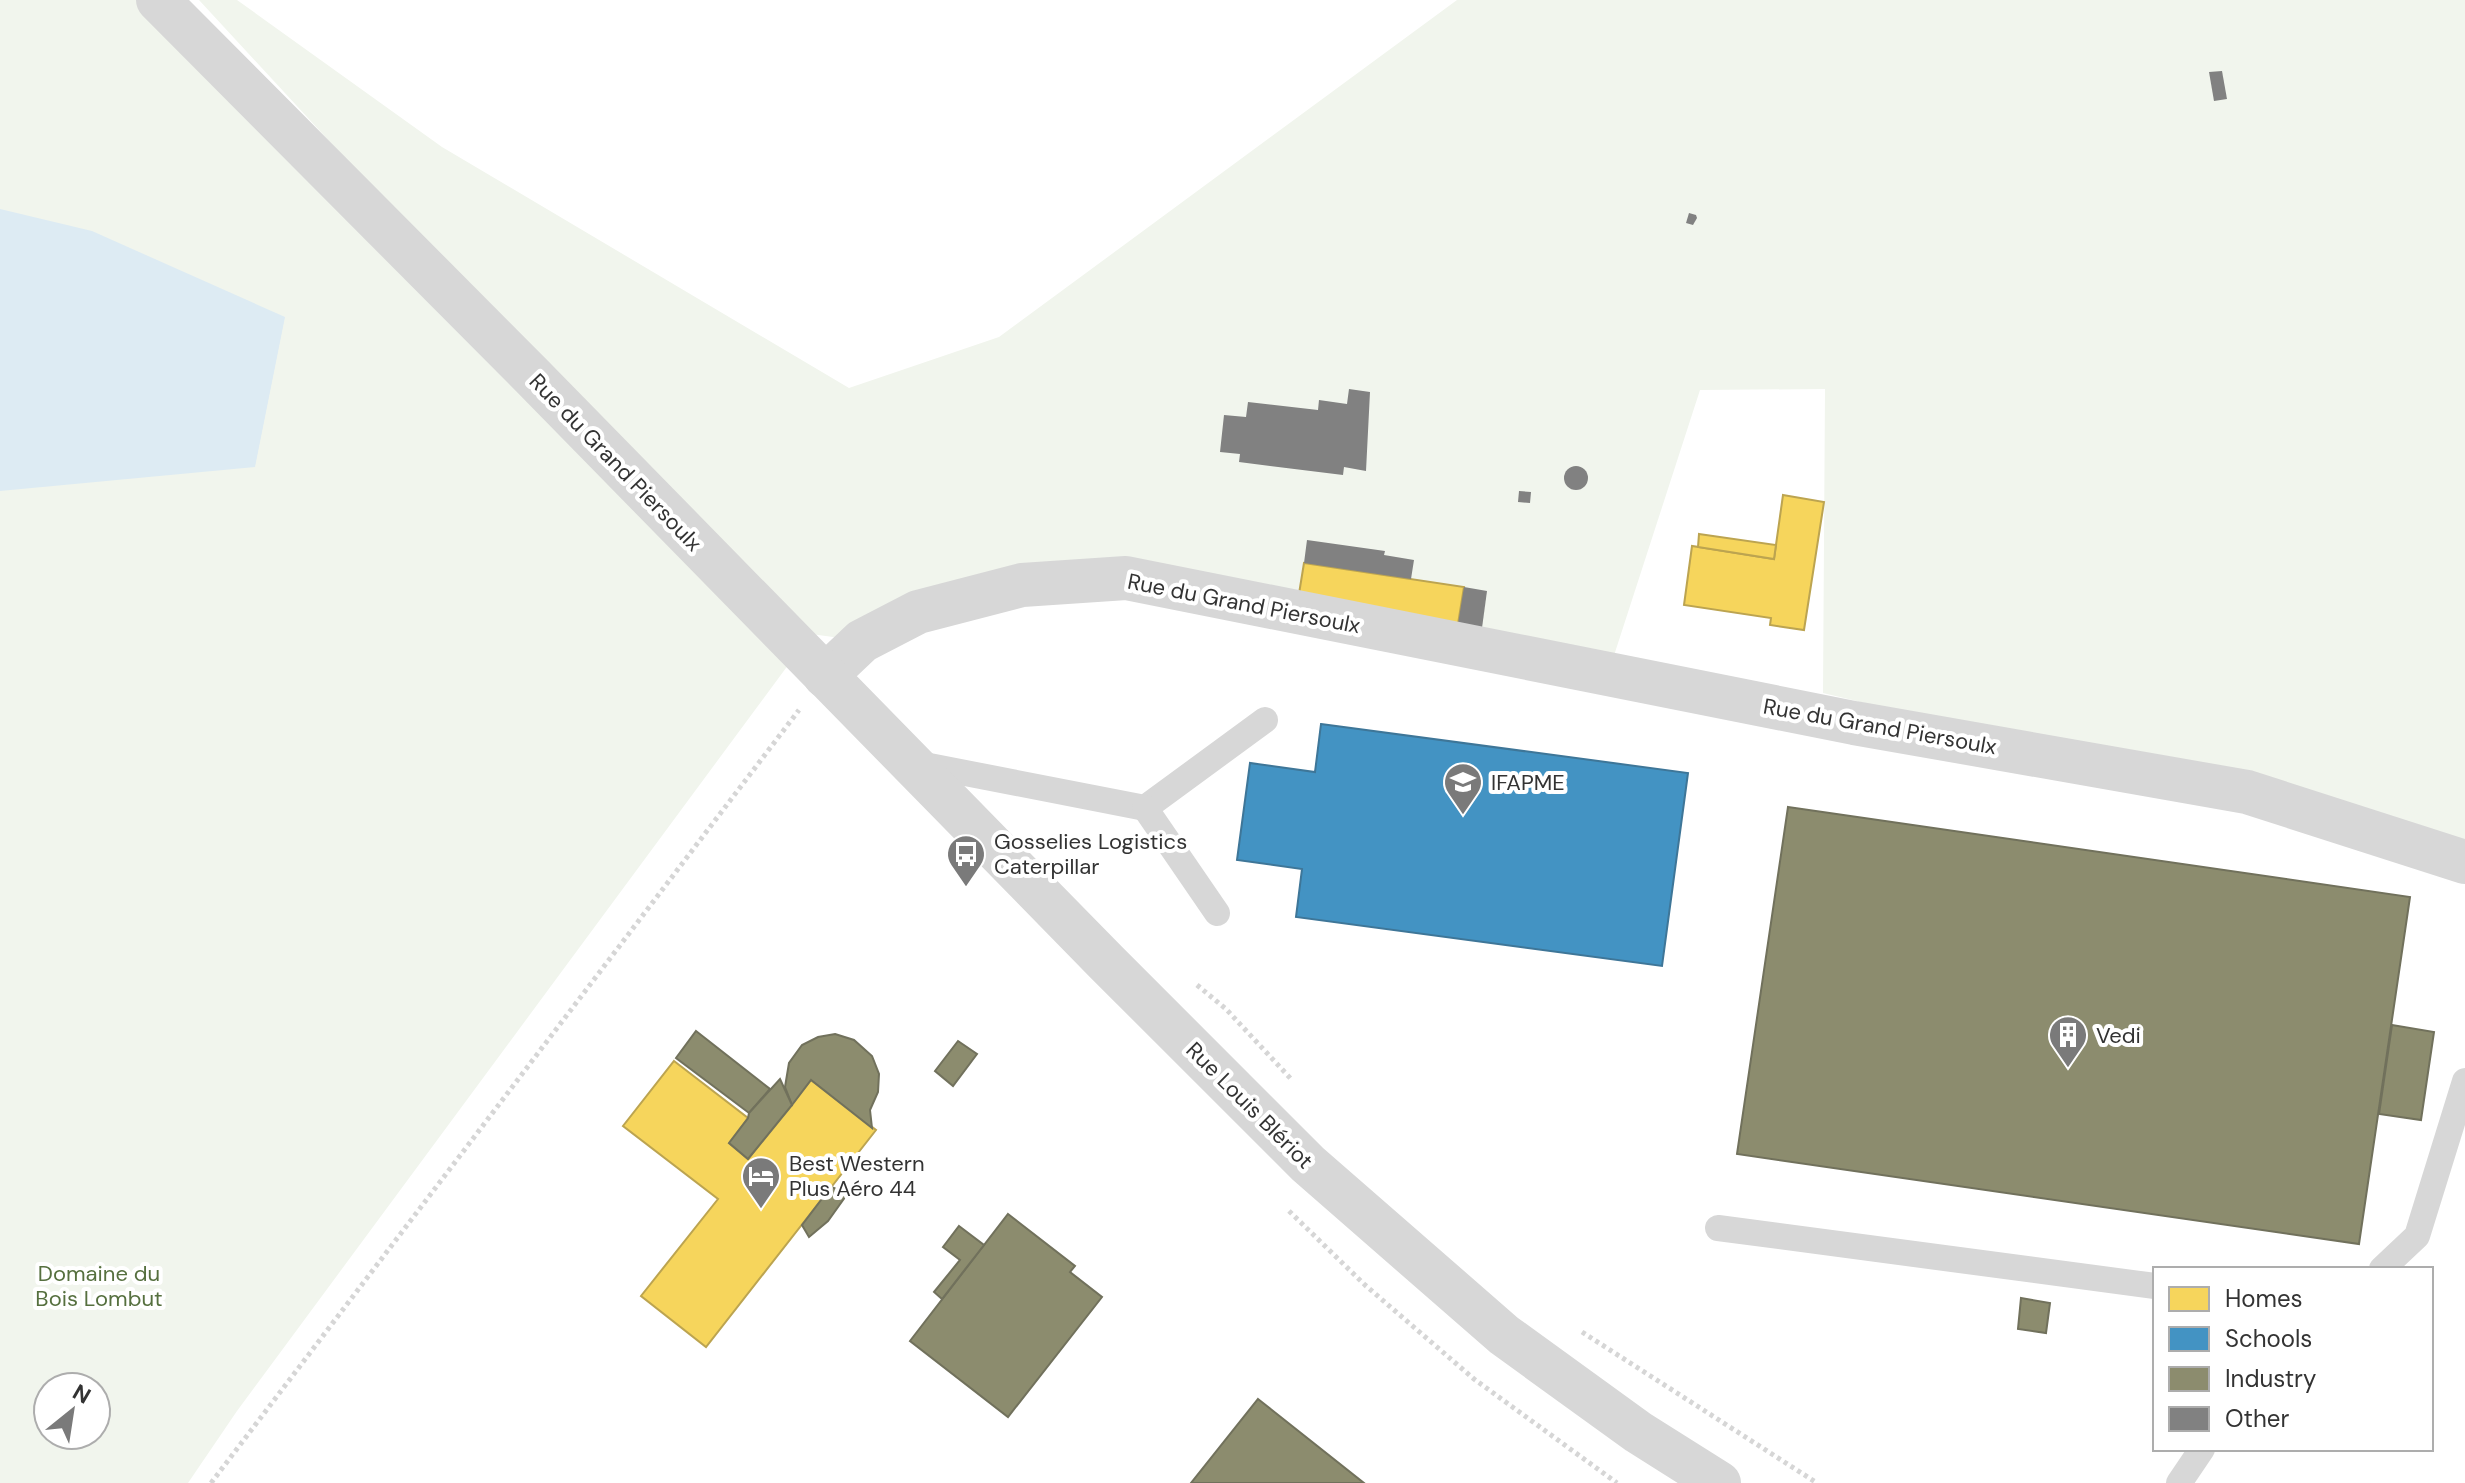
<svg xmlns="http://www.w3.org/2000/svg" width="2465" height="1483" viewBox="0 0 2465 1483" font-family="'DM Sans',sans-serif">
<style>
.green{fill:#f1f5ed;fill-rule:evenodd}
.water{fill:#ddebf3}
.homes{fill:#f6d55c;stroke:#bca450;stroke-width:2}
.schools{fill:#4393c3;stroke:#3e7698;stroke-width:2}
.industry{fill:#8c8c6e;stroke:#71715c;stroke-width:2}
.building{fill:#818181}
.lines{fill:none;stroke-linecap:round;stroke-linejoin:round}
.path{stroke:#d6d6d6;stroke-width:5;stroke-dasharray:4 4;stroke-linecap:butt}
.service{stroke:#d7d7d7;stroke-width:26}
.minor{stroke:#d7d7d7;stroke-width:44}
.tertiary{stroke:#d7d7d7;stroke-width:44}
.labels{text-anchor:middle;stroke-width:8;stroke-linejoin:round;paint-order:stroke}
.street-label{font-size:22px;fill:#333;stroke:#fff}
.poi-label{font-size:22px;fill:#333;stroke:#fff;text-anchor:start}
.park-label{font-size:22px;fill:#56703f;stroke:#fff}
</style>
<rect width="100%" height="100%" fill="#fff"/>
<path class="green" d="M0,0H158L752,599L199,0H237L442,147L849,388L999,337L1457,0H2465V846L1823,693L1825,389L1700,390L1608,674L1126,578L862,641L782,630L800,649L237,1411L188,1483H0ZM48,1387H96V1435H48Z"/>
<polygon class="water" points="0,209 92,231 285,317 255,467 0,491"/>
<g class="homes">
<polygon points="1783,495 1824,502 1804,630 1770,625 1771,618 1684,605 1692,546 1774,559"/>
<polygon points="1699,534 1776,545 1774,559 1698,547"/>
<polygon points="1304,563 1464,587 1458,624 1298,600"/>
<polygon points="674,1061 748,1118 729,1143 748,1159 811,1080 876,1130 706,1347 641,1296 718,1199 623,1126"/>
</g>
<polygon class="schools" points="1321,724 1688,773 1662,966 1296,917 1302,869 1237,860 1250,763 1315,772"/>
<g class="industry">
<polygon points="1788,807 2410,897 2359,1244 1737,1154"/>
<polygon points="2392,1025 2434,1032 2421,1120 2379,1114"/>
<polygon points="696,1031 770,1089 749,1113 676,1058"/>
<polygon points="835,1034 854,1040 872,1056 879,1074 878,1092 870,1110 872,1128 811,1080 792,1105 785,1087 789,1063 802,1045 818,1037"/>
<polygon points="958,1041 977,1054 953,1086 935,1071"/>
<polygon points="780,1079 792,1105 748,1159 729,1143 748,1118 749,1113"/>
<polygon points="831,1187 848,1193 828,1221 809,1237 802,1225"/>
<polygon points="1008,1214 1075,1266 1070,1272 1102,1297 1008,1417 910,1341"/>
<polygon points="959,1226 984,1245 942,1299 934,1292 960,1260 943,1247"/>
<polygon points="2021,1298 2050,1303 2046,1333 2018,1329"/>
<polygon points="1258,1399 1364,1483 1191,1483"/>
</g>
<g class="building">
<polygon points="2222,71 2227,99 2214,101 2209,72"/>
<polygon points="1689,213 1696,215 1697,218 1693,225 1686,223"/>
<polygon points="1349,389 1370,392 1366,471 1344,467 1343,475 1239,462 1240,454 1220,452 1224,415 1246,417 1248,402 1318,410 1319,400 1347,404"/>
<circle cx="1576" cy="478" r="12"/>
<polygon points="1519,491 1531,492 1530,503 1518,502"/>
<polygon points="1307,540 1385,551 1384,555 1414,560 1411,579 1304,563"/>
<polygon points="1464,587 1487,591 1482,628 1458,624"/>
</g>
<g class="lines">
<g class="path">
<polyline points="1197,985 1226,1009 1292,1080"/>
<polyline points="1289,1211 1365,1285 1474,1379 1617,1483"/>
<polyline points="1582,1332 1817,1483"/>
<polyline points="211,1483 799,710"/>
</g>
<g class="service">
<polyline points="914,763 1145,808 1265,720"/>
<polyline points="1145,808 1217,913"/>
<polyline points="1718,1228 2155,1286"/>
<polyline points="2382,1269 2417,1236 2465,1081"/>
<polyline points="2179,1483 2202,1449"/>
</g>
<polyline class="minor" points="825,676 862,641 918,612 1022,585 1126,578 1854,723 2247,792 2465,862"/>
<polyline class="tertiary" points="158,0 532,376 1106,962 1308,1164 1504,1335 1638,1432 1719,1483"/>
</g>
<defs>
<symbol id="university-pin" viewBox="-11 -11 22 30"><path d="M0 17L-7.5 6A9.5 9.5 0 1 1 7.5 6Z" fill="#7a7a7a" stroke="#fff"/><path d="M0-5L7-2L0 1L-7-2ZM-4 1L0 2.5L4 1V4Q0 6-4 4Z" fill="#fff"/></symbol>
<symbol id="bus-pin" viewBox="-11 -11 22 30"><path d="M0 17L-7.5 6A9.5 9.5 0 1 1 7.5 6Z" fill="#7a7a7a" stroke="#fff"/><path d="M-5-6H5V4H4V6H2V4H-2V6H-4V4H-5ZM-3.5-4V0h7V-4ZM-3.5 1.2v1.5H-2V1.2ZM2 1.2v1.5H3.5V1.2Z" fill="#fff"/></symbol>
<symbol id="building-pin" viewBox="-11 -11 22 30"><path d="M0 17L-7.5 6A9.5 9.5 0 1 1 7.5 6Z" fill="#7a7a7a" stroke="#fff"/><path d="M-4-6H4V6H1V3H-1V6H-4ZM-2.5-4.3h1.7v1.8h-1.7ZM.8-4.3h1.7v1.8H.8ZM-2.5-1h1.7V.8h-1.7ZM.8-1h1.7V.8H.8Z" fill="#fff"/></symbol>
<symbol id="hotel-pin" viewBox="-11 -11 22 30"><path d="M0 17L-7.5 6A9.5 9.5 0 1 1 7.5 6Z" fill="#7a7a7a" stroke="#fff"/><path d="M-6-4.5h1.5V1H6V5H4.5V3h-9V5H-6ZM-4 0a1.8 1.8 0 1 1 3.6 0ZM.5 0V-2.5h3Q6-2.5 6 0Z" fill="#fff"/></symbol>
</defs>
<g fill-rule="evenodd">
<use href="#university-pin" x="1441" y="760" width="44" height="60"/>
<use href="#bus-pin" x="944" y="832" width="44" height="60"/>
<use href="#building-pin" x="2046" y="1013" width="44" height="60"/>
<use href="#hotel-pin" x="739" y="1154" width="44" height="60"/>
</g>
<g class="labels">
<g class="street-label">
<text transform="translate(616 462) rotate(46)" y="8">Rue du Grand Piersoulx</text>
<text transform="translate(1244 603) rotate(11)" y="8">Rue du Grand Piersoulx</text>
<text transform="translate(1880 726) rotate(10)" y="8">Rue du Grand Piersoulx</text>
<text transform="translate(1250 1105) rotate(45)" y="8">Rue Louis Blériot</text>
</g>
<g class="poi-label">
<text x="1491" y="790">IFAPME</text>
<text x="994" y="849">Gosselies Logistics<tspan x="994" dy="25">Caterpillar</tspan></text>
<text x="2096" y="1043">Vedi</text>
<text x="789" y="1171">Best Western<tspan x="789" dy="25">Plus Aéro 44</tspan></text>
</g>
<g class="park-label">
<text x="99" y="1281">Domaine du<tspan x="99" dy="25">Bois Lombut</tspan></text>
</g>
</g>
<rect x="2153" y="1267" width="280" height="184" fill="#ffffff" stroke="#adadad" stroke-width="2"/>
<rect x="2169" y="1287" width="40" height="24" fill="#f6d55c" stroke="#adadad" stroke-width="2"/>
<text x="2225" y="1307" font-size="24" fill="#333333">Homes</text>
<rect x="2169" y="1327" width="40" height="24" fill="#4393c3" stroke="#adadad" stroke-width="2"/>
<text x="2225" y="1347" font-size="24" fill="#333333">Schools</text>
<rect x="2169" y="1367" width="40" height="24" fill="#8c8c6e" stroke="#adadad" stroke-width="2"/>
<text x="2225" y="1387" font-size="24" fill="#333333">Industry</text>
<rect x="2169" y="1407" width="40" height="24" fill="#818181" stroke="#adadad" stroke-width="2"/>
<text x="2225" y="1427" font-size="24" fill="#333333">Other</text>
<g transform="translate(72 1411) rotate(30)"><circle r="38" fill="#ffffff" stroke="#adadad" stroke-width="2"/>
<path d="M0-6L14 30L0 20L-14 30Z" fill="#7a7a7a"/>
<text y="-12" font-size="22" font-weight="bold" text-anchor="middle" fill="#333333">N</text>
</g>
</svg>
